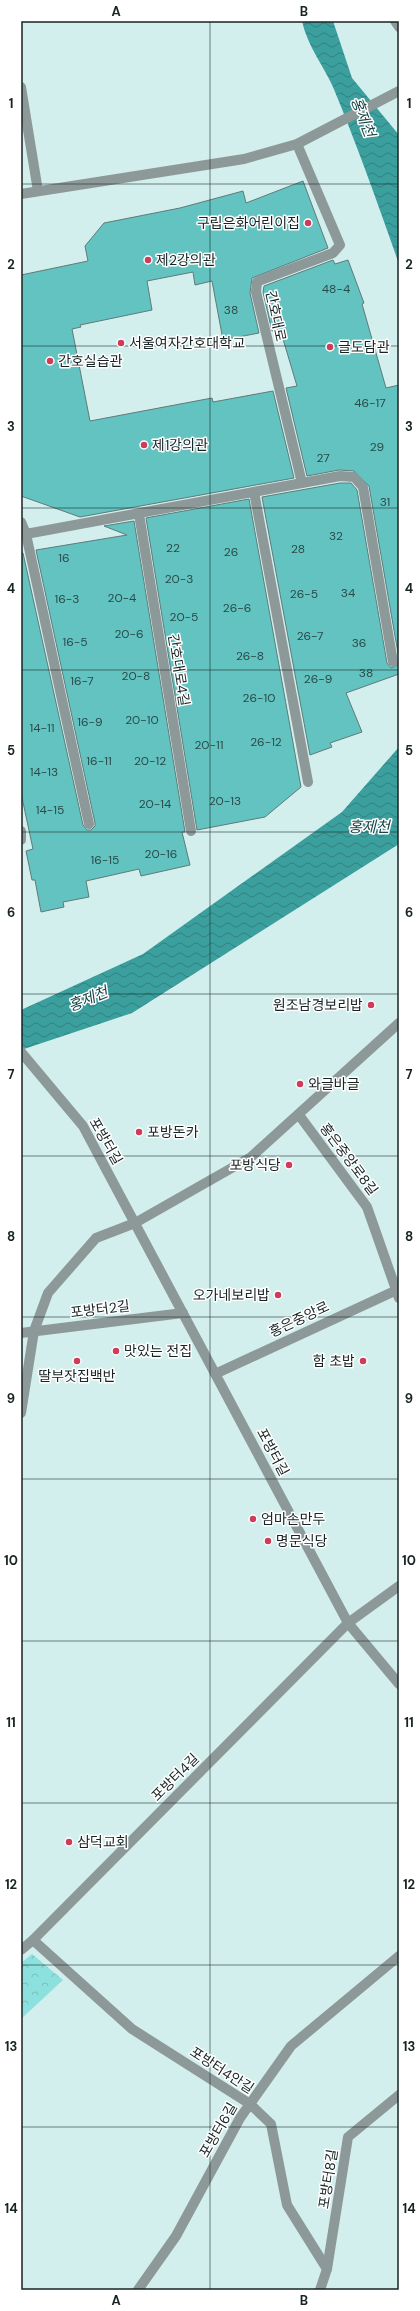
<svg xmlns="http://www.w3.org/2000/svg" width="420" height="2311" viewBox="0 0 420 2311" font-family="'DM Sans','Noto Sans KR',sans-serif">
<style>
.forest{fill:url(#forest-crowns)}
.water{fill:url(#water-waves)}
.building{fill:#62c3c0;stroke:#607a79}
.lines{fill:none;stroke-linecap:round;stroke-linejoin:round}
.minor{stroke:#8d9998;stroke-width:10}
.grid{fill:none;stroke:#182323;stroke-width:1;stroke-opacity:0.55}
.poi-dot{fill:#cd3d5a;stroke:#fff;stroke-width:1.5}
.labels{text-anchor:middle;stroke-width:3;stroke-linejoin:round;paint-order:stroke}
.number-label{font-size:12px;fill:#2a4b4a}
.poi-label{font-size:14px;fill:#182323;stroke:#fff;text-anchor:start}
.street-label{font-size:14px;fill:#182323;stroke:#fff}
.water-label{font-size:15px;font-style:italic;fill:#194645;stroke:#fff}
.neatline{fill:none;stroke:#182323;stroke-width:1.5}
.grid-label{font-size:13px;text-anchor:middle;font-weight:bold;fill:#182323}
</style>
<defs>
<pattern id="forest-crowns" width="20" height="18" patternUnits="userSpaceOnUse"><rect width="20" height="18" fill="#8ce0de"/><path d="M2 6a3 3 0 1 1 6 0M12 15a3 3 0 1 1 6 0" fill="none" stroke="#78c0be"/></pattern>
<pattern id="water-waves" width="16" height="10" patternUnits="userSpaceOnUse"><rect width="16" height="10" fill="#3a9f9d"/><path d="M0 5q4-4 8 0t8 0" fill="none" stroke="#308180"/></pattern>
</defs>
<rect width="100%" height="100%" fill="#d2eeed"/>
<polygon class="forest" points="32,1954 63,1980 21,2019 21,1963"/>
<g class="water">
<path d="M302,21H333L352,78L399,135V264C378,204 357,145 333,87C323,65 307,45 302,21Z"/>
<polygon points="399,747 399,844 132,1013 21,1050 21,1010 143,954 342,812"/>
</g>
<g class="building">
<polygon points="303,181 328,248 252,278 250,293 259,333 223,340 212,281 195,285 193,272 147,281 152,310 80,325 81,327 72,329 90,421 212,398 213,402 273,391 294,478 80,517 21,496 21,275 88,261 85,246 104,223 180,208 243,191 246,203"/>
<polygon points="333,260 335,264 348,260 364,303 362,304 386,388 399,385 399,659 369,486 354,471 339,470 307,476 286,388 297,386 280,329 272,331 263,292 264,286"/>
<polygon points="340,483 351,483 357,490 387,663 391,668 399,664 399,674 346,693 362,732 330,743 332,747 310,755 262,497"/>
<polygon points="249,499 301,787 265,817 197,830 146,518"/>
<polygon points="134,521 185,832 182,832 190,865 141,876 139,869 86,881 89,897 63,902 64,907 41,912 35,880 32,880 26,851 33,849 21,793 21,553 23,553 83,825 87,830 91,830 95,826 95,823 36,550 127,535 104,526"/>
</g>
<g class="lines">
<g class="minor">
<polyline points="395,21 399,27"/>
<polyline points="21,87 38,191"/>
<polyline points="297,144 340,245 333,253 261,280 257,282 256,292 302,483"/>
<polyline points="21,194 244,159 297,144 399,91"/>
<polyline points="254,492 308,782"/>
<polyline points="139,514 191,831"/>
<polyline points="21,522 26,534 340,476 354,477 363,487 393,662"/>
<polyline points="26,534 89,824"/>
<polyline points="21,831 21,840"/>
<polyline points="21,1052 83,1126 348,1623 399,1684"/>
<polyline points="299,1115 367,1207 399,1298"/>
<polyline points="21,1333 183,1313"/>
<polyline points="215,1374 399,1289"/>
<polyline points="21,1413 34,1331 48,1293 96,1238 135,1223 251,1157 399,1023"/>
<polyline points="33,1940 132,2029 250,2104 271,2124 287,2205 327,2269"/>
<polyline points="21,1950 33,1940 348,1623 399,1586"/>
<polyline points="138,2290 176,2236 240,2118 291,2046 399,1956"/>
<polyline points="320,2290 327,2269 348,2137 399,2095"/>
</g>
</g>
<path class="grid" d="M210,21V2290M21,184H399M21,346H399M21,508H399M21,670H399M21,832H399M21,994H399M21,1156H399M21,1317H399M21,1479H399M21,1641H399M21,1803H399M21,1965H399M21,2127H399"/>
<g class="poi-dot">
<circle cx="308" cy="223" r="4"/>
<circle cx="148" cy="260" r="4"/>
<circle cx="121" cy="343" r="4"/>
<circle cx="330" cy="347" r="4"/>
<circle cx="50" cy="361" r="4"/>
<circle cx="144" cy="445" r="4"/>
<circle cx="371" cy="1005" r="4"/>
<circle cx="300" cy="1084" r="4"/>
<circle cx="139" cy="1132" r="4"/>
<circle cx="289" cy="1165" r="4"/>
<circle cx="278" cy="1295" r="4"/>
<circle cx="116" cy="1351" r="4"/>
<circle cx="77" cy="1361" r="4"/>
<circle cx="363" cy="1361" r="4"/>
<circle cx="253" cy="1519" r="4"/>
<circle cx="268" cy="1541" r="4"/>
<circle cx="69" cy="1842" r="4"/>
</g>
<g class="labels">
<g class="number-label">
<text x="336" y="293">48-4</text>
<text x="231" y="314">38</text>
<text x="370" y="407">46-17</text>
<text x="377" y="451">29</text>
<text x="323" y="462">27</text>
<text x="385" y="506">31</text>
<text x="336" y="540">32</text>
<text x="173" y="552">22</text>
<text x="298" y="553">28</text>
<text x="231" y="556">26</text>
<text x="64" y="562">16</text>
<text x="179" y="583">20-3</text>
<text x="348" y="597">34</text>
<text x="304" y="598">26-5</text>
<text x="122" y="602">20-4</text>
<text x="67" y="603">16-3</text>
<text x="237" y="612">26-6</text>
<text x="184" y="621">20-5</text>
<text x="129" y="638">20-6</text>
<text x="310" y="640">26-7</text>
<text x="75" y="646">16-5</text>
<text x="359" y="647">36</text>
<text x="250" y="660">26-8</text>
<text x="366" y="677">38</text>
<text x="136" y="680">20-8</text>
<text x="318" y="683">26-9</text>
<text x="82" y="685">16-7</text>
<text x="259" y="702">26-10</text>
<text x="142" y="724">20-10</text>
<text x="90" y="726">16-9</text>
<text x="42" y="732">14-11</text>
<text x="266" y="746">26-12</text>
<text x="209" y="749">20-11</text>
<text x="99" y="765">16-11</text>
<text x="150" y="765">20-12</text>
<text x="44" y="776">14-13</text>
<text x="225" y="805">20-13</text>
<text x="155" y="808">20-14</text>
<text x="50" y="814">14-15</text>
<text x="161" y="858">20-16</text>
<text x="105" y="864">16-15</text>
</g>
<g class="poi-label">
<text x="300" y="228" text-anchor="end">구립은화어린이집</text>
<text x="156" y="265">제2강의관</text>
<text x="129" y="348">서울여자간호대학교</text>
<text x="338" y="352">글도담관</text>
<text x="58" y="366">간호실습관</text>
<text x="152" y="450">제1강의관</text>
<text x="363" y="1010" text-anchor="end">원조남경보리밥</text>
<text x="308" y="1089">와글바글</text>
<text x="147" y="1137">포방돈카</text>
<text x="281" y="1170" text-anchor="end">포방식당</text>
<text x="270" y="1300" text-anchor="end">오가네보리밥</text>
<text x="124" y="1356">맛있는 전집</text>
<text x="355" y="1366" text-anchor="end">함 초밥</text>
<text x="77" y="1381" text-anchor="middle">딸부잣집백반</text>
<text x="261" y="1524">엄마손만두</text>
<text x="276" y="1546">명문식당</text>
<text x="77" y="1847">삼덕교회</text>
</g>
<g class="street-label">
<text transform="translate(276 316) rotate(78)" y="5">간호대로</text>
<text transform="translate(179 670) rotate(81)" y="5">간호대로4길</text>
<text transform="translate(106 1141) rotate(60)" y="5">포방터길</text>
<text transform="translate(349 1159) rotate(53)" y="5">홍은중앙로8길</text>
<text transform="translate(100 1309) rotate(-7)" y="5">포방터2길</text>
<text transform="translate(299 1319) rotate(-25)" y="5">홍은중앙로</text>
<text transform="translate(273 1452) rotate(62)" y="5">포방터길</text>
<text transform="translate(175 1777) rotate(-45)" y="5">포방터4길</text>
<text transform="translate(222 2070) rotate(33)" y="5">포방터4안길</text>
<text transform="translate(218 2130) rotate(-60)" y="5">포방터6길</text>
<text transform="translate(328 2179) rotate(-81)" y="5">포방터8길</text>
</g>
<g class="water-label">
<text transform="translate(363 117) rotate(69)" y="5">홍제천</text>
<text x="369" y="832">홍제천</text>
<text transform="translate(88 999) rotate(-22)" y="5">홍제천</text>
</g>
</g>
<rect width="420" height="2311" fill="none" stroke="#ffffff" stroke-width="44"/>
<rect x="22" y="22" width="376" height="2267" class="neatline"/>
<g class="grid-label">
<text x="116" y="16">A</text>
<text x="304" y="16">B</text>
<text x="11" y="108">1</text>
<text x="409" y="108">1</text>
<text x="11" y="269">2</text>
<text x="409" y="269">2</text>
<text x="11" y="431">3</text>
<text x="409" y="431">3</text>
<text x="11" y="593">4</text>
<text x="409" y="593">4</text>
<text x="11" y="755">5</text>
<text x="409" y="755">5</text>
<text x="11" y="917">6</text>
<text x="409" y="917">6</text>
<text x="11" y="1079">7</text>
<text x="409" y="1079">7</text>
<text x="11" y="1241">8</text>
<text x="409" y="1241">8</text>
<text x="11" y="1403">9</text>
<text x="409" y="1403">9</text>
<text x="11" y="1565">10</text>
<text x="409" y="1565">10</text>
<text x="11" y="1727">11</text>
<text x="409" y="1727">11</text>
<text x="11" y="1889">12</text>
<text x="409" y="1889">12</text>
<text x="11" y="2051">13</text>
<text x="409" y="2051">13</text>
<text x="11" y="2213">14</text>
<text x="409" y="2213">14</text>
<text x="116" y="2305">A</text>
<text x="304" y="2305">B</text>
</g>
</svg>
